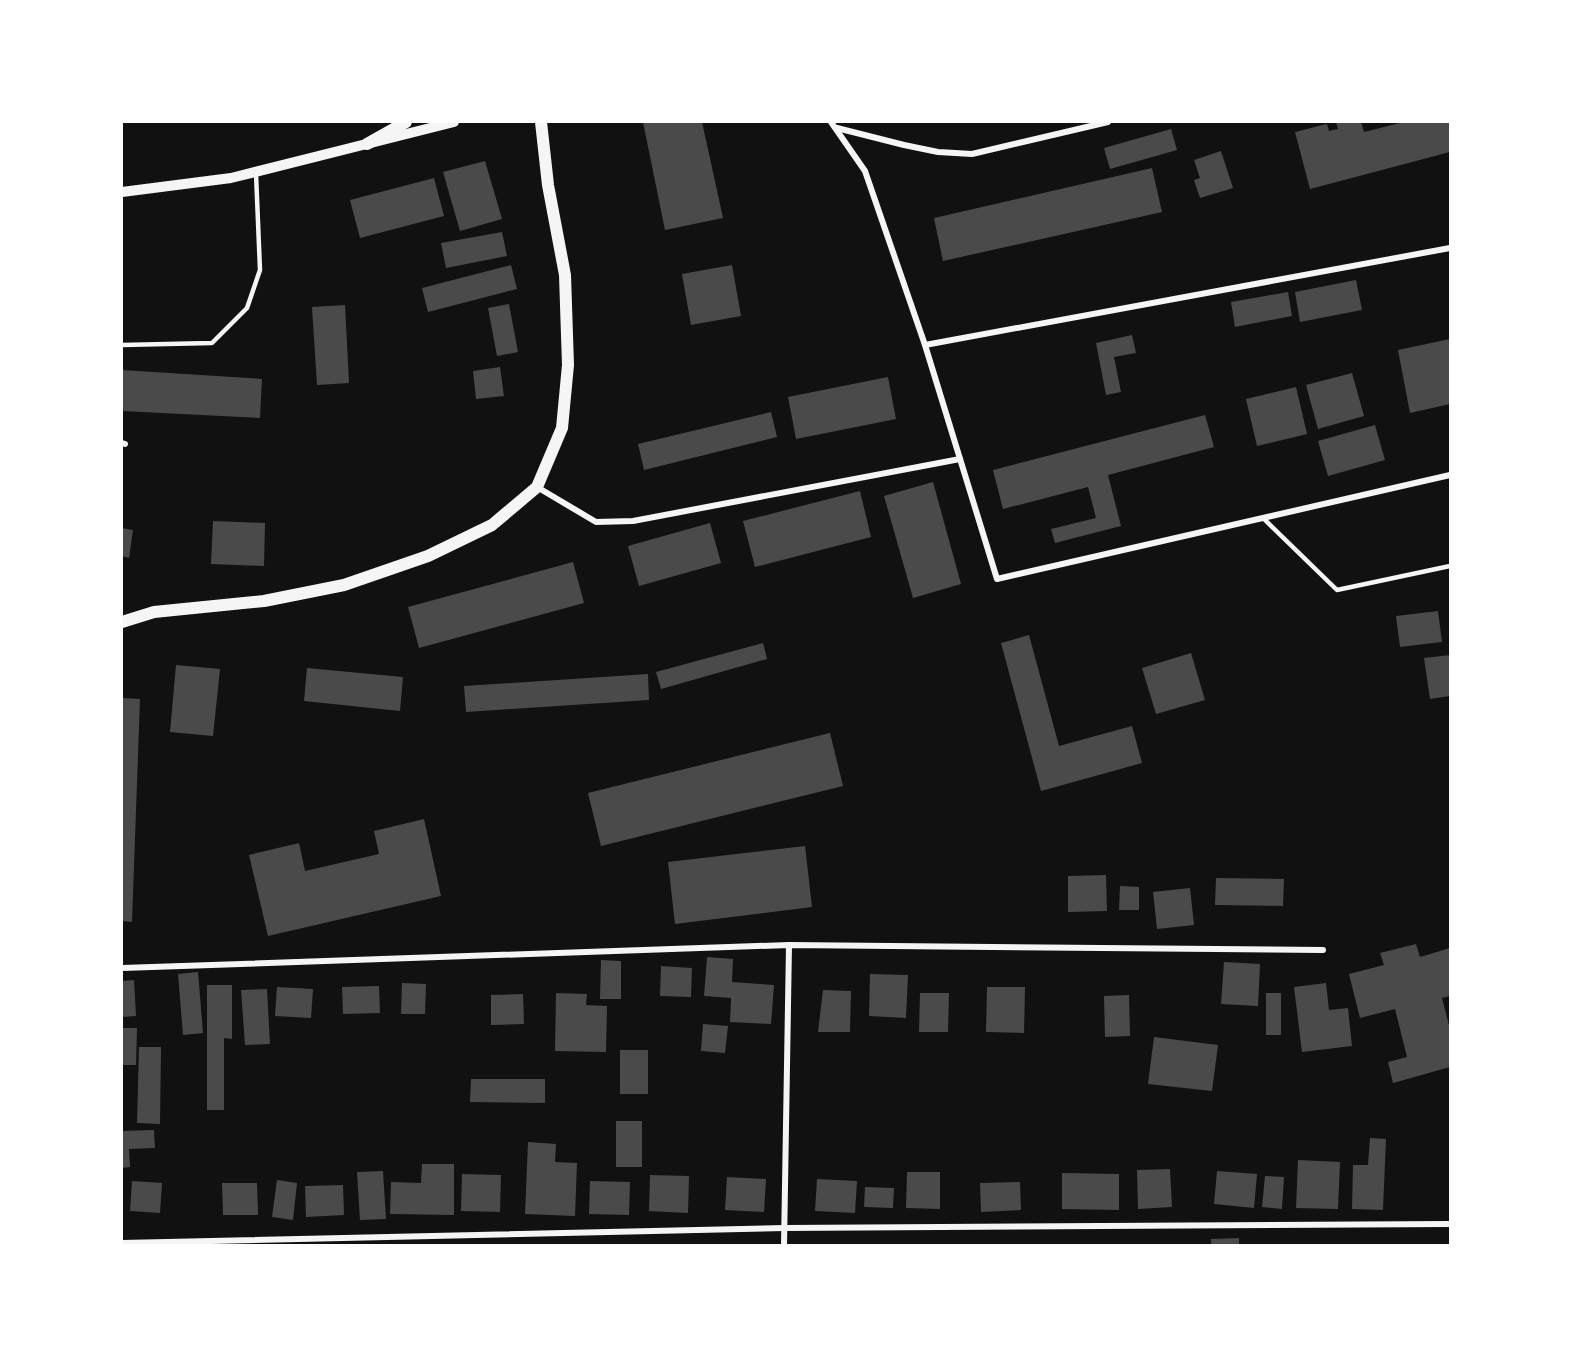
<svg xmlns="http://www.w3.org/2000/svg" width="1572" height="1367" viewBox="0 0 1572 1367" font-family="Helvetica,sans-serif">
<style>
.building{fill:#4a4a4a}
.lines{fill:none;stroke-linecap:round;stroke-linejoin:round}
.service{stroke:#f5f5f5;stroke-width:4.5}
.minor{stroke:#f5f5f5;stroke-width:6}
.tertiary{stroke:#f5f5f5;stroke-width:10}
.secondary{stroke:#f5f5f5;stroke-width:12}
</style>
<rect width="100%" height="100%" fill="#111"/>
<g class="building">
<polygon points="643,122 702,122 723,218 665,230"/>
<polygon points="1336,122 1361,122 1364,132 1404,122 1450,122 1450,152 1310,189 1295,132 1327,124 1329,131 1338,129"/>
<polygon points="1171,129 1177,150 1110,169 1104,148"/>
<polygon points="1221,151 1233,188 1200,198 1194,180 1200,178 1194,160"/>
<polygon points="485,161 502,219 460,231 443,172"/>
<polygon points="1152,168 1162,212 943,261 934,218"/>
<polygon points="434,178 444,216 360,238 350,200"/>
<polygon points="502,232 507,256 446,268 441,243"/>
<polygon points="511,265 517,289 428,312 422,288"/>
<polygon points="732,265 741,316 691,325 682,274"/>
<polygon points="1356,280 1362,310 1300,322 1295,292"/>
<polygon points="1288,292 1292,316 1235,327 1231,302"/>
<polygon points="509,304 518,352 497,356 488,308"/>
<polygon points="345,305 349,383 317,385 312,307"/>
<polygon points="1132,335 1136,353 1114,357 1121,392 1106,395 1096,343"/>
<polygon points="1450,339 1450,404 1410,413 1398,350"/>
<polygon points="500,367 504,396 476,399 473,371"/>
<polygon points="122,370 262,379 260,418 122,411"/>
<polygon points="1352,373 1364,416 1318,429 1306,385"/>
<polygon points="888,377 896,419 796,439 788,397"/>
<polygon points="1296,387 1307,434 1257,446 1246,399"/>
<polygon points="771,412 777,437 644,470 638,444"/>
<polygon points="1205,415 1214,447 1108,475 1121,526 1055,543 1051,529 1096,518 1088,487 1003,509 993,470"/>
<polygon points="1375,425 1385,460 1328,476 1318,441"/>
<polygon points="933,482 961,584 913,598 884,496"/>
<polygon points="860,491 871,537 755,567 743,521"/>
<polygon points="213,521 265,523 264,566 211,564"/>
<polygon points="710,523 721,563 639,586 628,546"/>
<polygon points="122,528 133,530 129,558 122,556"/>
<polygon points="573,562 584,603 419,648 408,607"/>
<polygon points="1438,611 1442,642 1400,647 1396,616"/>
<polygon points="1029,635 1059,746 1132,726 1142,763 1041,791 1001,643"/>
<polygon points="763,643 767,659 661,689 656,672"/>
<polygon points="1191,653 1205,700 1156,714 1142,668"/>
<polygon points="1450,655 1450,696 1430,699 1424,658"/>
<polygon points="176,665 220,669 213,736 170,732"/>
<polygon points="307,668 403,677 400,711 304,701"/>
<polygon points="648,674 649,700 466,712 464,686"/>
<polygon points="122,698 140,699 132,922 122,921"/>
<polygon points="830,733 843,786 601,846 588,793"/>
<polygon points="424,819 441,896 268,936 249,855 299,843 305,871 379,854 374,831"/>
<polygon points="805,846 812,907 675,924 668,862"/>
<polygon points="1106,875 1107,911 1068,912 1068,876"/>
<polygon points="1216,878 1284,879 1283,906 1215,905"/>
<polygon points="1120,886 1139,887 1139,910 1119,910"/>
<polygon points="1190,888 1194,925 1157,929 1153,892"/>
<polygon points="1416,944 1420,957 1450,948 1450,996 1442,998 1450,1029 1450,1067 1393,1083 1388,1062 1407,1057 1395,1009 1360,1018 1349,974 1384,965 1380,953"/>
<polygon points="707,957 733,959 732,982 774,985 771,1024 730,1022 731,998 704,996"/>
<polygon points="601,960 621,961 621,999 600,999"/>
<polygon points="1224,962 1260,964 1258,1006 1221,1004"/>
<polygon points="661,966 692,968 691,997 660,996"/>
<polygon points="198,972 203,1033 183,1035 178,974"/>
<polygon points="870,974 908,975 906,1018 869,1016"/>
<polygon points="134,980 136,1016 122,1017 122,981"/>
<polygon points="402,983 426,984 425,1014 401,1014"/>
<polygon points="1326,983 1329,1010 1348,1008 1352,1046 1302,1052 1294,987"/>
<polygon points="207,985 232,985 232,1039 224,1038 224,1110 207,1110"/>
<polygon points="379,986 380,1013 343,1014 342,987"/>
<polygon points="277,987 313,989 311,1018 275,1016"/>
<polygon points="987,987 1025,987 1024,1033 986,1032"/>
<polygon points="267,989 270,1044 245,1045 241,990"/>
<polygon points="823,990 851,991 850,1032 818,1032"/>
<polygon points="556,993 587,994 586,1005 607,1006 606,1052 555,1051"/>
<polygon points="920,993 949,993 948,1032 919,1032"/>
<rect x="1266" y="993" width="15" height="42"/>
<polygon points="523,994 524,1024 491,1025 491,995"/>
<polygon points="1129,995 1130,1036 1105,1037 1104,996"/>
<polygon points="703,1024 728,1026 725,1053 701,1051"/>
<polygon points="122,1028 137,1028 136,1065 122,1065"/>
<polygon points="1154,1037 1218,1045 1212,1091 1148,1084"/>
<polygon points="139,1047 161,1047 160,1124 137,1123"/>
<rect x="620" y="1050" width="28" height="44"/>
<polygon points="471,1079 545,1079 545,1103 470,1102"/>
<rect x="616" y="1121" width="26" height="46"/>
<polygon points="154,1130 155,1148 129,1149 130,1167 122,1168 122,1131"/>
<polygon points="1370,1138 1386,1139 1383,1210 1352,1209 1353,1165 1368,1165"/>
<polygon points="528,1142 556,1144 555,1162 577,1163 575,1216 525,1214"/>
<polygon points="1298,1160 1340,1162 1338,1209 1296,1208"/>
<polygon points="422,1164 454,1164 454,1215 390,1214 391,1182 421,1183"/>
<polygon points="1170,1169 1172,1207 1138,1209 1137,1170"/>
<polygon points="383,1171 386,1219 360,1220 357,1172"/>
<polygon points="1217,1171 1257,1174 1254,1208 1214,1204"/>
<polygon points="907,1172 940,1172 940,1209 906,1208"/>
<polygon points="1062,1173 1119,1174 1119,1210 1062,1209"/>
<polygon points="462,1174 501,1175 500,1212 461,1211"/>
<polygon points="650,1175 689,1176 688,1213 649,1211"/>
<polygon points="1265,1176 1284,1177 1282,1209 1262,1207"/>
<polygon points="727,1177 766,1179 764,1212 725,1210"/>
<polygon points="817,1179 857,1181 855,1213 815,1211"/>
<polygon points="277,1180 297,1183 293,1220 272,1217"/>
<polygon points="132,1181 162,1183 160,1213 130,1211"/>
<polygon points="590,1181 630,1182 629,1215 589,1214"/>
<polygon points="1020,1182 1021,1210 981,1212 980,1183"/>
<polygon points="222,1183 257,1183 258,1215 223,1215"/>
<polygon points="343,1185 344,1215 306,1217 305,1186"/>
<polygon points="865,1187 894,1188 893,1208 864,1207"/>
<polygon points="1239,1238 1239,1246 1211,1246 1211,1239"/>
</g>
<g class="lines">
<g class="service">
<polyline points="122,345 212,343 247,308 260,270 256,174"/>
<polyline points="1263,518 1337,590 1450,566"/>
</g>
<g class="minor">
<polyline points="831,122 865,171 925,345 997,579 1450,475"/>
<polyline points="837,128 904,145 938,152 972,154 1108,122"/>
<polyline points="925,345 1450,248"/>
<polyline points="122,443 125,444"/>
<polyline points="537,487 596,522 633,521 960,459"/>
<polyline points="122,968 789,945 1323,950"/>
<polyline points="122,1243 785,1228 1450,1224"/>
<polyline points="784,1246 789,945"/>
</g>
<polyline class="tertiary" points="122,192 231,178 454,122"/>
<g class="secondary">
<polyline points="367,144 406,122"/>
<polyline points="122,622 154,612 264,601 344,585 428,556 492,525 537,487 562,428 568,365 565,275 548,185 541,122"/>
</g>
</g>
<rect width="1572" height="1367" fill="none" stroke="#ffffff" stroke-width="246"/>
</svg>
